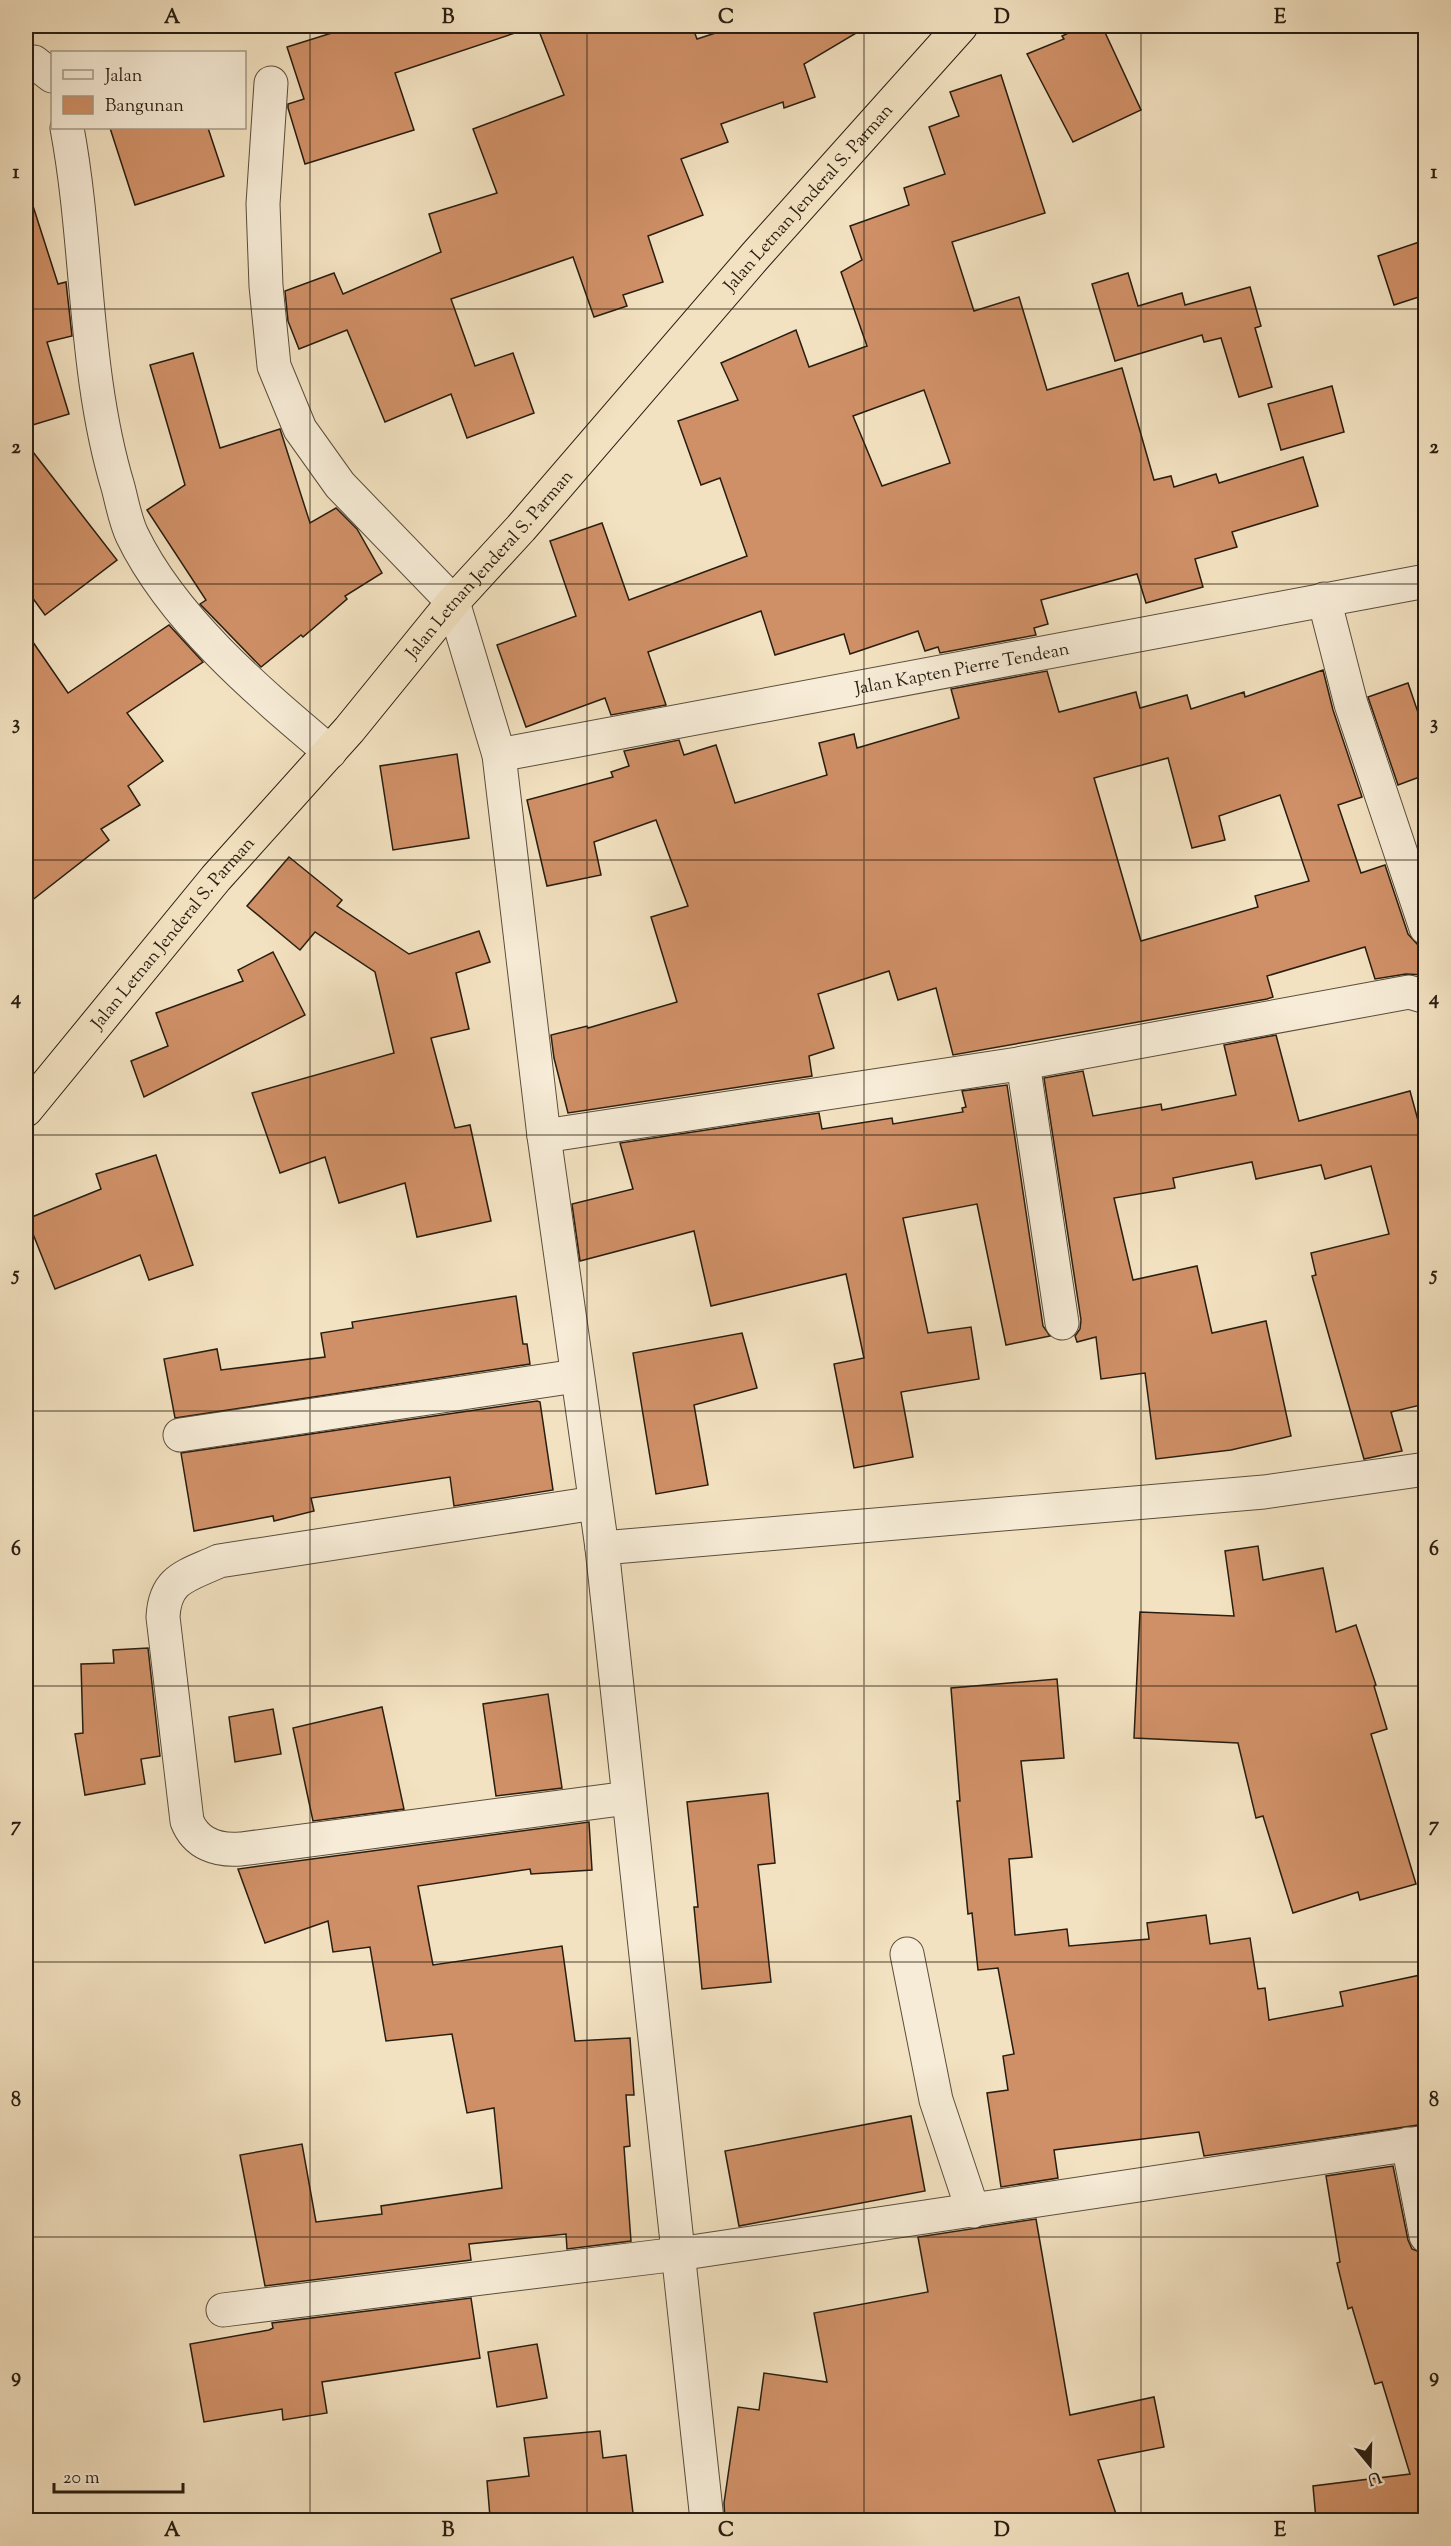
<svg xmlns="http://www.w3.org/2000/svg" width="1451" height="2546" viewBox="0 0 1451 2546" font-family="'Sorts Mill Goudy',serif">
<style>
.building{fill:#d09067;stroke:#281d10;stroke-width:1.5;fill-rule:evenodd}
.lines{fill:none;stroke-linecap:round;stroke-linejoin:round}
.minor-casing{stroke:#5b4e3c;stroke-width:35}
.trunk-casing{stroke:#281d10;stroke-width:35}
.minor{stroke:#f7ecd7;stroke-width:33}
.trunk{stroke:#f3e2c1;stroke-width:33}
.grid{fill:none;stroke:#281d10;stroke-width:1.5;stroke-opacity:0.55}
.labels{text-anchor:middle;stroke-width:4.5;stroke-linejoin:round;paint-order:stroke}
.street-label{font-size:18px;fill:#281d10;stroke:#f7ecd7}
.neatline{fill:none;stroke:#281d10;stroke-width:2}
.grid-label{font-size:20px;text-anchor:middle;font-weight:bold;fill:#281d10}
</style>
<rect width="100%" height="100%" fill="#f3e2c1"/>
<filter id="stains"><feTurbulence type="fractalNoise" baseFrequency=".00333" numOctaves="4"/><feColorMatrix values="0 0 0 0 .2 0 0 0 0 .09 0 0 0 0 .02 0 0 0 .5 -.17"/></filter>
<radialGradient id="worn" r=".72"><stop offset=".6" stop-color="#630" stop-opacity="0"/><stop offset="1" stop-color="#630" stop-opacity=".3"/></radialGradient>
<g class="building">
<polygon points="354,26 516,26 518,32 395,73 414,130 305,164 288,108 288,104 304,99 287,47"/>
<polygon points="537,26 692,26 697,39 737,26 868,26 804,64 815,97 784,108 783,102 721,124 728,142 681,159 703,215 648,236 663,282 623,295 627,306 594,317 573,257 451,299 475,366 513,353 534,413 467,438 451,394 385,422 347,330 299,349 288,321 285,291 334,273 343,294 441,252 429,214 497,193 473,129 564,95"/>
<polygon points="1083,26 1102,26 1141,110 1073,142 1027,54 1064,39 1062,36"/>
<path d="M1001,75L1045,213L952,242L974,311L1019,297L1047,390L1122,368L1154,480L1171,476L1174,487L1216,474L1219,483L1303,457L1318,506L1232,532L1237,547L1195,559L1203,587L1146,603L1137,574L1041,600L1048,624L1034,628L1036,635L940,653L938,647L925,651L918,631L850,654L844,634L775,655L761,611L648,652L666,705L611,715L605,698L526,727L497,645L576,616L550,541L602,523L629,600L747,556L720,478L701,485L678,421L738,400L721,363L796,330L809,367L867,346L841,272L862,260L850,226L909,205L904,188L945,174L929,127L959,116L950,92ZM924,390L950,463L882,486L853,416Z"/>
<polygon points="110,128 208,128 224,176 135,205"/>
<polygon points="33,206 58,284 66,282 72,336 47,342 69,414 26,427 26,207"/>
<polygon points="1425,240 1425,295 1394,305 1378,256"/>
<polygon points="1128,273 1138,306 1182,293 1185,305 1250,287 1261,326 1255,328 1272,387 1239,397 1221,338 1204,342 1202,335 1115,361 1092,284"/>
<polygon points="193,353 220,448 280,429 310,523 336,508 357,529 382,573 345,596 347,599 303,637 301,635 261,667 200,604 206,600 147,510 185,485 150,365"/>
<polygon points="1332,386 1344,432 1281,450 1268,404"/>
<polygon points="26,443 117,560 45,615 26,589"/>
<polygon points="169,625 203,662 127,713 163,761 128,786 140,805 101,829 109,840 26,905 26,632 68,693"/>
<path d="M1323,670L1333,710L1362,797L1338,805L1361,873L1385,865L1408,934L1418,945L1425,966V975L1406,974L1375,979L1365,947L1267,976L1273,997L1267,999L953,1055L936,988L898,1000L889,971L818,994L834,1048L809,1056L812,1076L568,1113L554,1058L551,1035L587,1026L588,1028L677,1002L651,917L688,906L656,820L594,842L601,875L547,886L527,800L613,777L611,772L629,766L624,751L679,740L684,755L716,745L735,803L827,775L819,743L854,734L857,748L959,718L951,689L1047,671L1059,712L1136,692L1140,708L1187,695L1191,709L1244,692L1245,697ZM1168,758L1192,848L1225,840L1219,816L1280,795L1309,881L1255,896L1258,907L1141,941L1094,778Z"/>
<polygon points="1408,683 1425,733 1425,775 1398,785 1368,697"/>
<polygon points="457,754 469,838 393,850 380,766"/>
<polygon points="289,857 342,900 337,906 409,954 479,931 490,962 456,973 469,1029 431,1038 455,1128 470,1125 491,1221 417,1237 405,1183 339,1203 325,1157 280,1173 252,1093 394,1053 375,972 315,932 300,950 247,906"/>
<polygon points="273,952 305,1015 144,1097 131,1061 168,1046 156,1013 243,981 238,970"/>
<polygon points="1276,1035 1299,1121 1410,1091 1425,1146 1425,1404 1391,1412 1402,1451 1364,1459 1312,1276 1316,1275 1311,1253 1389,1234 1371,1166 1325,1179 1321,1165 1256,1179 1252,1162 1173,1178 1175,1188 1114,1198 1133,1280 1197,1266 1212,1333 1266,1321 1291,1436 1231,1450 1156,1459 1145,1373 1101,1379 1096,1337 1077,1342 1075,1336 1080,1329 1081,1320 1044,1078 1083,1071 1093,1116 1161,1104 1162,1110 1236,1095 1224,1045"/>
<polygon points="1007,1085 1043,1326 1050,1336 1006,1345 977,1204 903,1218 928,1333 971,1327 979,1379 901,1392 913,1457 854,1468 834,1364 864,1358 846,1274 711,1306 694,1231 580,1261 572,1204 633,1189 620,1143 819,1113 822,1129 892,1118 893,1124 963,1112 962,1108 966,1107 962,1091"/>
<polygon points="156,1155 193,1265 149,1280 140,1255 55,1289 27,1219 101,1189 96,1174"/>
<polygon points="516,1296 523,1344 527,1344 530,1364 175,1418 164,1359 217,1349 221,1370 325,1357 321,1333 353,1328 352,1322"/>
<polygon points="742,1333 757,1388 694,1405 708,1485 656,1494 633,1353"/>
<polygon points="537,1401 540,1402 553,1490 454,1506 450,1477 311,1498 314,1511 274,1521 273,1516 194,1531 181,1453"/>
<polygon points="1258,1546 1263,1580 1323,1568 1336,1632 1356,1625 1376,1685 1374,1686 1387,1729 1371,1734 1416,1884 1360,1900 1358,1892 1293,1913 1263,1816 1256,1818 1238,1743 1134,1738 1140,1612 1234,1616 1225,1551"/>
<polygon points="148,1648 160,1756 141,1759 145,1784 85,1795 75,1734 83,1733 81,1664 114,1663 113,1650"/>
<polygon points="1057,1679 1064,1758 1021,1761 1032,1857 1009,1859 1015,1935 1067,1929 1069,1946 1149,1939 1147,1923 1206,1915 1210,1944 1250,1938 1258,1989 1265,1988 1269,2020 1343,2006 1340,1992 1425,1974 1425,2124 1204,2156 1199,2132 1054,2150 1058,2178 1001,2187 987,2093 1008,2090 1003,2056 1014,2054 998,1968 978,1970 972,1913 968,1914 957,1801 960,1801 951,1688"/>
<polygon points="548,1694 562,1788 496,1796 483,1704"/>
<polygon points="382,1707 404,1809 313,1821 293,1728"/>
<polygon points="273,1709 281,1754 235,1762 229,1717"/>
<polygon points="768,1793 775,1863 758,1865 771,1982 702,1989 694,1907 698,1907 687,1802"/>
<polygon points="589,1822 592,1870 531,1874 530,1869 418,1886 433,1965 562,1946 575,2041 630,2038 634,2095 626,2095 630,2146 624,2147 631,2241 567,2249 566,2234 469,2244 471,2260 265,2286 240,2155 302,2144 316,2222 382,2214 381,2206 502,2188 494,2108 467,2113 452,2034 386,2041 370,1947 333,1952 328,1921 265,1943 238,1869"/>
<polygon points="911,2116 925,2191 739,2226 725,2151"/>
<polygon points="1393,2166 1408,2240 1412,2249 1425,2254 1425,2520 1316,2520 1313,2486 1410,2474 1382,2382 1375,2384 1352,2307 1348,2309 1337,2263 1340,2262 1326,2176"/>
<polygon points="1036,2219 1070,2415 1154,2397 1164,2447 1098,2460 1118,2520 958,2520 957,2514 924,2520 725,2520 724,2503 738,2407 759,2410 764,2373 827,2382 814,2313 928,2292 918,2237"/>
<polygon points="471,2298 480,2358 322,2382 327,2413 283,2420 282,2409 204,2422 190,2344 269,2330 273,2328 272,2323"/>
<polygon points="537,2344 547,2398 497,2407 488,2352"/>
<polygon points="600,2431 603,2458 626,2455 633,2513 574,2520 534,2520 533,2513 490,2517 487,2481 529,2476 524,2438"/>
</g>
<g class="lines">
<defs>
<g id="minor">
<polyline points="26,62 34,62 52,76"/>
<polyline points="271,83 263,204 266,286 274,366 300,429 340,485 453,602 499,755 544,1136 602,1548 707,2520"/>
<path d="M67,128C89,246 83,371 118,487C122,502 125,520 132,535C173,620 259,692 330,752"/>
<polyline points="1324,599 1351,704 1426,928"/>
<path id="s1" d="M499,755L1426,581"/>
<polyline points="1023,1063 1062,1323"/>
<polyline points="544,1136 1018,1064 1409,992 1426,997"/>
<polyline points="180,1435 576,1376"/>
<path d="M595,1503L219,1561C187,1576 165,1578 163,1617L187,1821C196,1844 217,1851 241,1849L628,1798"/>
<polyline points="602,1548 1264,1492 1426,1469"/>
<polyline points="907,1954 936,2100 973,2211"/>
<polyline points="1408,2144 1426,2236"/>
<polyline points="223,2310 678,2254 1426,2142"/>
</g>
<g id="trunk">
<path id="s2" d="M26,1110L216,878L349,730L453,602L521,528L756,255L961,26"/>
</g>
</defs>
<use href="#minor" class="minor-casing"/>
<use href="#trunk" class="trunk-casing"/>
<use href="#minor" class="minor"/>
<use href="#trunk" class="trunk"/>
</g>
<path class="grid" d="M310,26V2520M587,26V2520M864,26V2520M1141,26V2520M26,309H1426M26,584H1426M26,860H1426M26,1135H1426M26,1411H1426M26,1686H1426M26,1962H1426M26,2237H1426"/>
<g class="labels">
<g class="street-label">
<text dy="6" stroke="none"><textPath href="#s2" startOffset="1202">Jalan Letnan Jenderal S. Parman</textPath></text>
<text dy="6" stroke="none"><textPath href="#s2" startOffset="716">Jalan Letnan Jenderal S. Parman</textPath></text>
<text dy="6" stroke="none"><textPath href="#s1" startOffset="471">Jalan Kapten Pierre Tendean</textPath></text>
<text dy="6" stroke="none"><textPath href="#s2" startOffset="230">Jalan Letnan Jenderal S. Parman</textPath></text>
</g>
</g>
<rect width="1451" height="2546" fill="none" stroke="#f3e2c1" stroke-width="66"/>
<rect x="51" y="51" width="195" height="78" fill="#f7ecd7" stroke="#a49987" stroke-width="1.5"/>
<rect x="63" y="70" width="30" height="9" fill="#f7ecd7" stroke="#a49987" stroke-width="1.5"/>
<text x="105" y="81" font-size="18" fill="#281d10">Jalan</text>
<rect x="63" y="96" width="30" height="18" fill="#d09067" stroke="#a49987" stroke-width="1.5"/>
<text x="105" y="111" font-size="18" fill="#281d10">Bangunan</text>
<g transform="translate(1370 2465) rotate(161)" stroke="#f7ecd7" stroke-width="4.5" paint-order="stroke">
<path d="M0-4.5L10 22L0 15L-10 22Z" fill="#281d10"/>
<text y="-9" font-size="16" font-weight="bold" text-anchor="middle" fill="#281d10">U</text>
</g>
<path d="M54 2483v9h129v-9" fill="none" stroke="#281d10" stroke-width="3"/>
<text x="63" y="2483" font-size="18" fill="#281d10" stroke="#f7ecd7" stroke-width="4.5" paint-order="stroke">20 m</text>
<rect x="33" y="33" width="1385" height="2480" class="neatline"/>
<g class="grid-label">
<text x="172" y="23">A</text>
<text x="448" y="23">B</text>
<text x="726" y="23">C</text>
<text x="1002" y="23">D</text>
<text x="1280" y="23">E</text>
<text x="16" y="178">1</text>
<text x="1434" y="178">1</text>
<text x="16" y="453">2</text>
<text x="1434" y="453">2</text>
<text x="16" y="729">3</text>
<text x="1434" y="729">3</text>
<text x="16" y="1004">4</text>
<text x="1434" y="1004">4</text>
<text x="16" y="1280">5</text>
<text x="1434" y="1280">5</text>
<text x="16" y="1555">6</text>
<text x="1434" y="1555">6</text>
<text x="16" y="1831">7</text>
<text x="1434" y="1831">7</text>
<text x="16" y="2106">8</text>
<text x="1434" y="2106">8</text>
<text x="16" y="2382">9</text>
<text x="1434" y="2382">9</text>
<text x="172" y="2536">A</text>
<text x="448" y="2536">B</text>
<text x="726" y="2536">C</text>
<text x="1002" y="2536">D</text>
<text x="1280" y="2536">E</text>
</g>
<rect width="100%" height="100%" filter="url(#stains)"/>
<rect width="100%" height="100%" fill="url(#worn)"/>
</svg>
